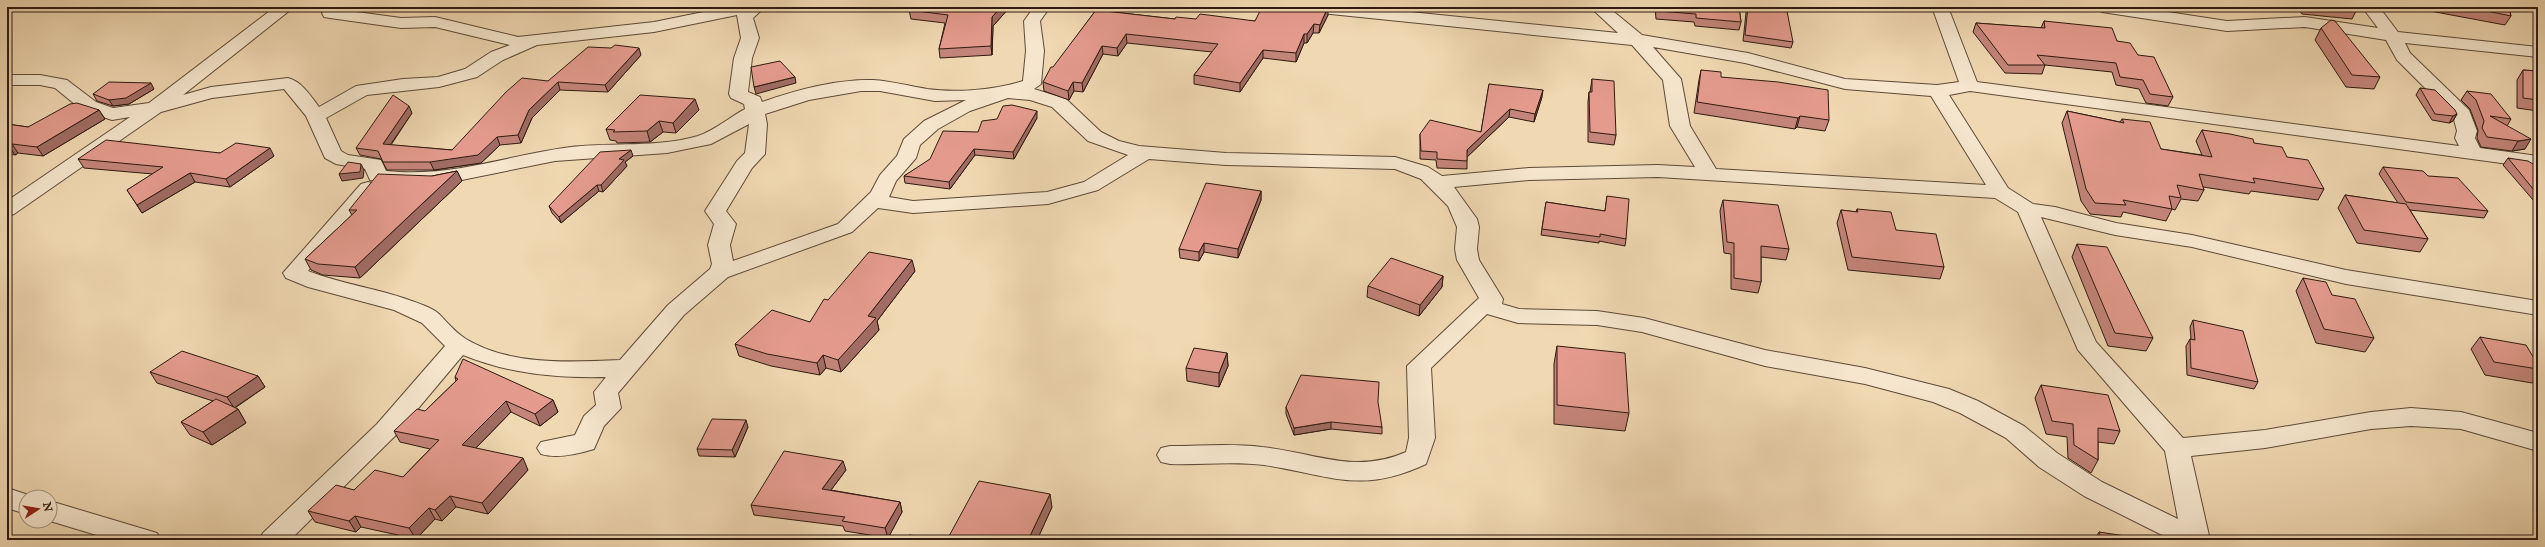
<svg xmlns="http://www.w3.org/2000/svg" width="2545" height="547" viewBox="0 0 2545 547" font-family="'IM FELL English',serif">
<style>
.lines{fill:none;stroke-linecap:round;stroke-linejoin:round}
.street-casing{stroke:#5e4a38;stroke-width:2}
.street{fill:#f5e6cd;fill-rule:evenodd}
.wall{fill:#c4857a;stroke:#2e1a10}
.shaded-wall{fill:#a06c63;stroke:#2e1a10}
.building{fill:#e49b8e;stroke:#2e1a10}
</style>
<rect width="100%" height="100%" fill="#f0d8b2"/>
<filter id="stains"><feTurbulence type="fractalNoise" baseFrequency=".005" numOctaves="4"/><feColorMatrix values="0 0 0 0 .2 0 0 0 0 .09 0 0 0 0 .02 0 0 0 .5 -.17"/></filter>
<radialGradient id="worn" r=".72"><stop offset=".6" stop-color="#630" stop-opacity="0"/><stop offset="1" stop-color="#630" stop-opacity=".3"/></radialGradient>
<g class="lines">
<defs>
<g id="street">
<path d="M275,7H294L183,95L211,87L288,78C301,81 311,96 319,107L356,86L403,79L438,77L465,69L491,52L510,45L435,27L401,28L330,18L324,17L322,13L327,7H344L342,10L401,18L435,17L518,37L654,22L728,7H765L753,18L759,38L752,58L748,92L760,97L762,102C796,90 837,79 873,80C891,81 909,86 927,89C957,93 994,90 1023,81L1026,51L1024,21L1034,7H1050L1040,21L1044,51L1041,84L1034,89L1066,99L1101,132L1119,141L1139,146L1226,153L1395,157L1428,167L1442,176L1529,168L1658,165L1695,167L1670,126L1663,80L1632,45L1311,12L1303,7H1361L1618,33L1590,7H1608L1642,35L1748,53L1845,79L1937,85L1959,82L1932,7H1948L1977,82L2459,146L2455,138L2457,131L2453,116L2397,60L2386,40L2305,27L2227,31L2102,12L2094,7H2135L2227,21L2305,17L2378,28L2362,7H2379L2398,32L2538,47V57L2405,43L2410,53L2469,110L2477,131L2475,138L2480,148L2538,156V168L1970,91L1949,95L2008,188L2033,204L2055,207L2116,223L2192,235L2346,270L2538,301V315L2346,284L2192,247L2115,235L2041,217L2096,342L2183,438L2265,430L2371,412L2411,408L2461,412L2538,433V451L2461,429L2411,426L2371,429L2265,448L2191,456L2210,540H2172L2084,496L2039,467L2006,438L1960,413L1933,402L1865,384L1765,366L1642,332L1597,325L1518,323L1487,314L1431,368L1435,438L1426,464C1360,495 1330,475 1264,465C1233,461 1201,465 1170,464L1161,462L1157,455L1161,448L1170,446C1201,446 1231,443 1262,447C1314,452 1354,475 1406,452L1409,438L1407,366L1479,298L1457,260L1455,249L1457,227L1448,206L1421,179L1395,169L1226,165L1149,159L1098,190L1048,204L913,213L878,208L852,232L728,277L684,315L618,393L621,408L604,426L594,449C578,454 557,459 541,454L537,448L541,442L575,435L584,416L596,405L594,392L606,377C555,378 510,374 463,355L395,436L290,540H259L263,533L377,424L445,346L422,323L394,310L308,287L286,278L283,273L361,184L368,182L375,184L378,188L308,271C341,284 376,288 409,300C418,303 433,308 439,314C448,323 455,332 466,339C511,366 570,362 620,360L668,305L710,269L712,264L708,245L714,224L705,211L737,161L745,153L749,124L711,144L667,153L555,161L437,185H402L370,180L365,169L336,164L325,158L306,116L284,89L212,98L161,112L14,214L7,216V201L130,117L112,120L82,110L55,88L40,85H7V75H40L67,80L96,102L113,108L149,103ZM737,15L741,38L734,58L729,94L731,98L744,104L745,109C730,117 715,130 698,136C657,148 613,142 571,147C507,155 452,178 386,171L381,160L348,155L341,151L326,118L367,95L439,87L477,77L503,60L537,45L654,32ZM1653,47L1745,63L1845,89L1931,96L1986,185L1716,169L1690,126L1681,79ZM861,91H880L935,101L966,100L924,121L904,139L897,156L880,175L871,192L838,224L733,261L730,245L736,224L726,211L752,168L765,154L767,124L765,114L809,100ZM1008,98L1030,100L1052,107L1088,141L1128,155L1084,182L1047,192L913,201L889,197L896,181L916,158L920,145L938,129L970,111ZM1658,177L1995,198L2018,212L2078,350L2165,451L2178,519L2102,482L2057,453L2024,426L1978,401L1949,389L1865,368L1765,350L1644,318L1597,311L1519,309L1502,304L1503,299L1479,260L1477,249L1479,227L1477,219L1454,187L1529,180Z"/>
<polygon points="7,488 35,497 26,497 26,514 7,508"/>
<polygon points="50,501 157,533 161,540 113,540 50,521"/>
</g>
</defs>
<use href="#street" class="street-casing"/>
<use href="#street" class="street"/>
</g>
<g class="wall">
<polygon points="650,7 691,7 687,10"/>
<polygon points="1010,7 993,26 992,55 940,58 939,49 945,23 911,19 909,10"/>
<polygon points="1484,7 1506,7 1504,10"/>
<polygon points="1655,7 1739,7 1741,22 1739,30 1695,26 1694,22 1656,19"/>
<polygon points="1748,7 1793,42 1791,48 1743,41 1746,13"/>
<polygon points="2297,7 2356,7 2357,9 2352,19 2302,14"/>
<polygon points="2397,7 2509,7 2511,16 2505,25 2430,11"/>
<polygon points="1096,10 1175,19 1255,21 1328,15 1319,33 1313,33 1307,43 1304,43 1296,62 1263,58 1240,92 1194,84 1194,75 1212,52 1127,43 1118,56 1103,54 1083,92 1074,91 1069,100 1044,91 1043,82"/>
<polygon points="2044,21 2117,41 2138,55 2173,97 2168,106 2146,103 2139,89 2116,85 2112,72 2045,65 2042,74 2005,73 1973,32 1976,23 2041,28"/>
<polygon points="2321,28 2380,77 2374,89 2346,87 2315,40"/>
<polygon points="641,55 608,92 560,90 532,118 521,143 500,145 481,163 434,170 387,170 381,159 360,155 356,148 412,113 391,145 452,150 548,81"/>
<polygon points="1701,70 1829,120 1825,131 1797,127 1795,129 1694,113 1699,80"/>
<polygon points="2523,70 2538,71 2538,111 2517,108 2517,80"/>
<polygon points="1592,79 1616,135 1614,145 1588,142 1588,102 1589,92 1590,92"/>
<polygon points="1489,84 1542,97 1534,122 1509,117 1467,157 1467,169 1437,168 1436,160 1420,159 1420,134 1481,132"/>
<polygon points="2420,88 2457,114 2453,121 2449,123 2432,120 2416,95"/>
<polygon points="154,89 129,104 113,106 97,101 93,94"/>
<polygon points="2467,91 2511,119 2507,126 2525,149 2512,151 2481,147 2477,138 2478,130 2470,109 2461,100"/>
<polygon points="99,110 105,119 43,156 18,153 15,155 7,153 7,124 28,127"/>
<polygon points="699,110 676,133 663,132 650,142 617,143 616,141 610,140 606,129"/>
<polygon points="2067,111 2120,122 2122,119 2161,149 2202,155 2196,141 2202,130 2254,143 2287,157 2324,189 2318,200 2251,191 2249,194 2203,187 2204,190 2198,201 2181,199 2175,210 2172,209 2166,221 2123,212 2121,217 2090,214 2081,201 2062,123"/>
<polygon points="1037,118 1014,159 975,155 950,189 905,183 904,176 978,132"/>
<polygon points="220,153 274,156 230,187 195,182 142,213 127,190 153,174 84,168 78,159"/>
<polygon points="633,156 625,162 627,166 603,192 599,191 561,223 552,213 549,206"/>
<polygon points="2508,158 2538,167 2538,202 2534,201 2503,165"/>
<polygon points="2383,167 2428,176 2488,211 2484,218 2410,210 2428,239 2420,252 2357,243 2338,208 2345,195 2398,203 2379,174"/>
<polygon points="457,171 462,181 360,278 323,275 311,270 305,259 352,215 349,210 432,176"/>
<polygon points="1261,191 1261,200 1238,258 1204,252 1199,261 1180,258 1179,249"/>
<polygon points="1607,196 1626,239 1625,246 1599,241 1599,243 1541,235 1546,202 1605,211"/>
<polygon points="1723,200 1789,249 1786,260 1761,257 1761,282 1758,293 1731,289 1731,254 1724,253 1720,211"/>
<polygon points="1857,209 1896,230 1944,267 1940,279 1848,270 1837,223 1841,210 1856,212"/>
<polygon points="2077,244 2153,338 2146,351 2108,346 2072,257"/>
<polygon points="915,271 877,321 879,330 841,372 826,368 820,375 771,366 739,356 735,344 810,322 828,300"/>
<polygon points="1443,276 1442,287 1419,316 1367,297 1368,286"/>
<polygon points="2303,278 2332,295 2374,338 2365,352 2316,343 2296,291"/>
<polygon points="2193,320 2258,382 2254,389 2187,375 2186,346 2190,339 2191,339 2190,327"/>
<polygon points="2480,337 2538,365 2538,374 2532,383 2485,375 2471,349"/>
<polygon points="1557,346 1629,413 1625,431 1554,424 1554,364"/>
<polygon points="1227,353 1228,366 1219,387 1187,381 1186,368"/>
<polygon points="150,372 258,376 265,387 235,408 238,409 246,423 212,445 190,435 181,422 213,401 157,383"/>
<polygon points="455,377 553,400 558,412 540,426 511,412 476,448 528,470 488,514 456,507 442,521 435,519 416,539 361,527 356,532 315,522 308,511 354,490 403,477 430,449 400,442 394,431 425,411 456,381"/>
<polygon points="2041,385 2120,431 2114,444 2098,442 2098,460 2091,473 2068,458 2067,437 2046,434 2035,398"/>
<polygon points="1286,407 1382,427 1382,434 1331,429 1294,435 1286,414"/>
<polygon points="748,427 735,457 699,456 697,449"/>
<polygon points="846,470 831,490 900,502 902,512 888,538 845,531 843,526 754,515 751,505"/>
<polygon points="1052,507 1037,540 949,540 948,538"/>
<polygon points="2099,532 2133,540 2096,540 2095,539"/>
</g>
<g class="shaded-wall">
<polygon points="686,7 691,7 687,10"/>
<polygon points="1001,7 1010,7 993,26 992,55 991,46 992,17"/>
<polygon points="1328,7 1328,15 1319,33 1320,25"/>
<polygon points="1314,24 1313,33 1307,43 1307,34"/>
<polygon points="1126,34 1127,43 1118,56 1117,48"/>
<polygon points="1304,34 1304,43 1296,62 1296,53"/>
<polygon points="1102,46 1103,54 1083,92 1082,83"/>
<polygon points="639,48 641,55 608,92 605,85"/>
<polygon points="1263,50 1263,58 1240,92 1240,83"/>
<polygon points="795,77 796,83 756,94 754,87"/>
<polygon points="558,82 560,90 532,118 521,143 518,135 529,110"/>
<polygon points="1073,82 1074,91 1069,100 1068,91"/>
<polygon points="151,83 154,89 129,104 113,106 109,100"/>
<polygon points="1543,90 1542,97 1534,122 1535,114"/>
<polygon points="695,99 699,110 676,133 673,123"/>
<polygon points="409,106 412,113 386,151 383,144"/>
<polygon points="1510,109 1509,117 1466,158 1467,150"/>
<polygon points="99,110 105,119 43,156 37,147"/>
<polygon points="1037,111 1037,118 1014,159 1013,152"/>
<polygon points="2457,114 2453,121 2449,123 2453,116"/>
<polygon points="1800,116 1797,127 1795,129 1798,118"/>
<polygon points="659,121 663,132 650,142 647,131"/>
<polygon points="497,137 500,145 481,163 434,170 430,162"/>
<polygon points="2531,139 2525,149 2512,151 2518,141"/>
<polygon points="12,144 18,153 15,155 9,146"/>
<polygon points="270,148 274,156 230,187 226,179"/>
<polygon points="974,149 975,155 950,189 949,182"/>
<polygon points="631,150 633,156 625,162 627,166 603,192 601,185 619,159"/>
<polygon points="361,164 364,170 363,178 342,181 339,174"/>
<polygon points="457,171 462,181 360,278 355,267"/>
<polygon points="190,173 195,182 142,213 137,205"/>
<polygon points="597,185 599,191 561,223 559,217"/>
<polygon points="1261,191 1261,200 1238,258 1238,249"/>
<polygon points="1204,243 1204,252 1199,261 1199,252"/>
<polygon points="912,260 915,271 877,321 879,330 841,372 838,360 868,316"/>
<polygon points="1443,276 1442,287 1419,316 1420,305"/>
<polygon points="1227,353 1228,366 1219,387 1219,373"/>
<polygon points="823,355 826,368 820,375 817,363"/>
<polygon points="258,376 265,387 234,408 227,397"/>
<polygon points="553,400 558,412 540,426 535,414"/>
<polygon points="506,401 511,412 468,456 462,445"/>
<polygon points="238,409 246,423 212,445 203,432"/>
<polygon points="746,420 748,427 735,457 732,450"/>
<polygon points="1331,422 1331,429 1294,435 1294,428"/>
<polygon points="523,458 528,470 488,514 482,503"/>
<polygon points="843,461 846,470 825,498 822,489"/>
<polygon points="1050,494 1052,507 1037,540 1028,540"/>
<polygon points="450,496 456,507 442,521 435,510"/>
<polygon points="900,502 902,512 888,538 885,528"/>
<polygon points="429,508 435,519 416,539 409,528"/>
<polygon points="355,516 361,527 356,532 349,521"/>
</g>
<g class="building">
<polygon points="911,7 1001,7 992,17 991,46 939,49 948,15 909,10"/>
<polygon points="1262,7 1328,7 1320,25 1314,24 1307,34 1304,34 1296,53 1263,50 1240,83 1194,75 1218,44 1126,34 1117,48 1102,46 1082,83 1073,82 1068,91 1043,82 1051,67 1053,67 1096,10 1175,19 1176,17 1196,19 1200,14 1255,21"/>
<polygon points="1657,7 1739,7 1741,22 1696,18 1696,14 1658,11"/>
<polygon points="1748,7 1787,11 1793,42 1745,35"/>
<polygon points="2336,7 2356,7 2357,9"/>
<polygon points="2467,7 2509,7 2511,16"/>
<polygon points="2331,20 2335,21 2380,77 2352,75 2321,28"/>
<polygon points="2044,21 2112,28 2117,41 2130,43 2138,55 2154,57 2173,97 2150,94 2143,80 2120,77 2116,63 2037,55 2045,65 2008,65 1976,23 2045,28"/>
<polygon points="615,45 639,48 605,85 558,82 529,110 518,135 497,137 478,155 430,162 383,162 378,151 356,148 393,95 409,106 383,144 452,150 506,92 522,78 548,81 588,47 611,48"/>
<polygon points="780,61 795,77 754,87 751,67"/>
<polygon points="1701,70 1721,72 1721,77 1778,82 1828,90 1829,120 1800,116 1798,118 1697,102"/>
<polygon points="2523,70 2538,71 2538,100 2523,98"/>
<polygon points="1592,79 1614,81 1616,135 1590,132 1589,92 1592,92"/>
<polygon points="109,82 151,83 126,98 109,100 93,94"/>
<polygon points="1489,84 1543,90 1535,114 1510,109 1467,150 1467,161 1437,159 1437,152 1421,151 1420,134 1430,120 1481,132"/>
<polygon points="2420,88 2435,90 2455,110 2457,114 2453,116 2435,114"/>
<polygon points="2467,91 2491,94 2511,119 2490,116 2531,139 2518,141 2487,137 2482,128 2484,121 2476,100"/>
<polygon points="640,95 695,99 673,123 659,121 647,131 613,132 615,130 606,129"/>
<polygon points="77,103 99,110 37,147 12,144 9,146 7,145 7,124 28,127 70,104"/>
<polygon points="1012,105 1037,111 1013,152 974,149 949,182 904,176 930,159 943,131 978,132 982,121 997,119 1003,106"/>
<polygon points="2067,111 2124,123 2122,119 2150,122 2161,149 2212,157 2202,130 2230,134 2253,139 2254,143 2282,147 2287,157 2308,160 2324,189 2253,178 2255,183 2199,174 2204,190 2177,185 2181,198 2169,196 2172,209 2123,200 2126,205 2095,203 2086,189"/>
<polygon points="106,140 220,153 236,143 270,148 226,179 190,173 137,205 127,190 163,167 78,159"/>
<polygon points="631,150 619,159 624,160 601,185 597,185 559,217 549,206 600,152"/>
<polygon points="2508,158 2528,161 2538,167 2538,195"/>
<polygon points="348,162 361,164 360,172 339,174"/>
<polygon points="2383,167 2423,171 2428,176 2458,178 2488,211 2406,202"/>
<polygon points="457,171 355,267 318,264 305,259 357,210 349,210 378,174 432,176"/>
<polygon points="1206,183 1261,191 1238,249 1204,243 1199,252 1179,249"/>
<polygon points="2345,195 2406,204 2428,239 2364,230"/>
<polygon points="1607,196 1629,199 1626,239 1600,234 1600,237 1542,229 1546,202 1605,211"/>
<polygon points="1723,200 1778,205 1789,249 1761,246 1761,282 1734,278 1734,243 1727,242"/>
<polygon points="1857,209 1891,212 1896,230 1936,234 1944,267 1852,257 1841,210 1858,212"/>
<polygon points="2077,244 2107,247 2153,338 2115,333"/>
<polygon points="869,252 912,260 868,316 876,318 838,360 823,355 817,363 767,354 735,344 772,310 810,322 824,299 828,300"/>
<polygon points="1391,258 1443,276 1420,305 1368,286"/>
<polygon points="2303,278 2326,282 2332,295 2355,299 2374,338 2324,329"/>
<polygon points="2193,320 2243,331 2258,382 2191,368 2190,339 2195,340"/>
<polygon points="2480,337 2526,345 2538,365 2538,369 2494,362"/>
<polygon points="1557,346 1625,353 1629,413 1557,405"/>
<polygon points="1194,348 1227,353 1219,373 1186,368"/>
<polygon points="182,351 258,376 227,397 150,372"/>
<polygon points="463,359 553,400 535,414 506,401 462,445 523,458 482,503 450,496 435,510 429,508 409,528 355,516 349,521 308,511 336,485 354,490 375,470 403,477 439,440 394,431 417,409 425,411 458,379 455,377"/>
<polygon points="1301,375 1379,382 1378,402 1382,427 1331,422 1294,428 1286,407"/>
<polygon points="2041,385 2108,395 2120,431 2098,428 2098,460 2074,445 2073,424 2052,421"/>
<polygon points="216,399 238,409 203,432 181,422"/>
<polygon points="712,419 746,420 732,450 697,449"/>
<polygon points="784,451 843,461 822,489 900,502 885,528 842,521 845,517 751,505"/>
<polygon points="979,481 1050,494 1028,540 960,540 948,538"/>
<polygon points="2099,532 2132,537 2133,540 2102,540"/>
<polygon points="909,535 940,538 939,540 907,540"/>
</g>
<rect width="2545" height="547" fill="none" stroke="#f0d8b2" stroke-width="24"/>
<rect x="8" y="8" width="2529" height="531" fill="none" stroke="#2e1a10" stroke-width="2"/>
<rect x="12" y="12" width="2521" height="523" fill="none" stroke="#2e1a10"/>
<g transform="translate(38 509) rotate(78)"><circle r="19" fill="#f5e6cd" stroke="#a59481"/>
<path d="M0-3L7 15L0 10L-7 15Z" fill="#8f2418"/>
<text y="-6" font-size="11" font-weight="bold" text-anchor="middle" fill="#2e1a10">N</text>
</g>
<rect width="100%" height="100%" filter="url(#stains)"/>
<rect width="100%" height="100%" fill="url(#worn)"/>
</svg>
